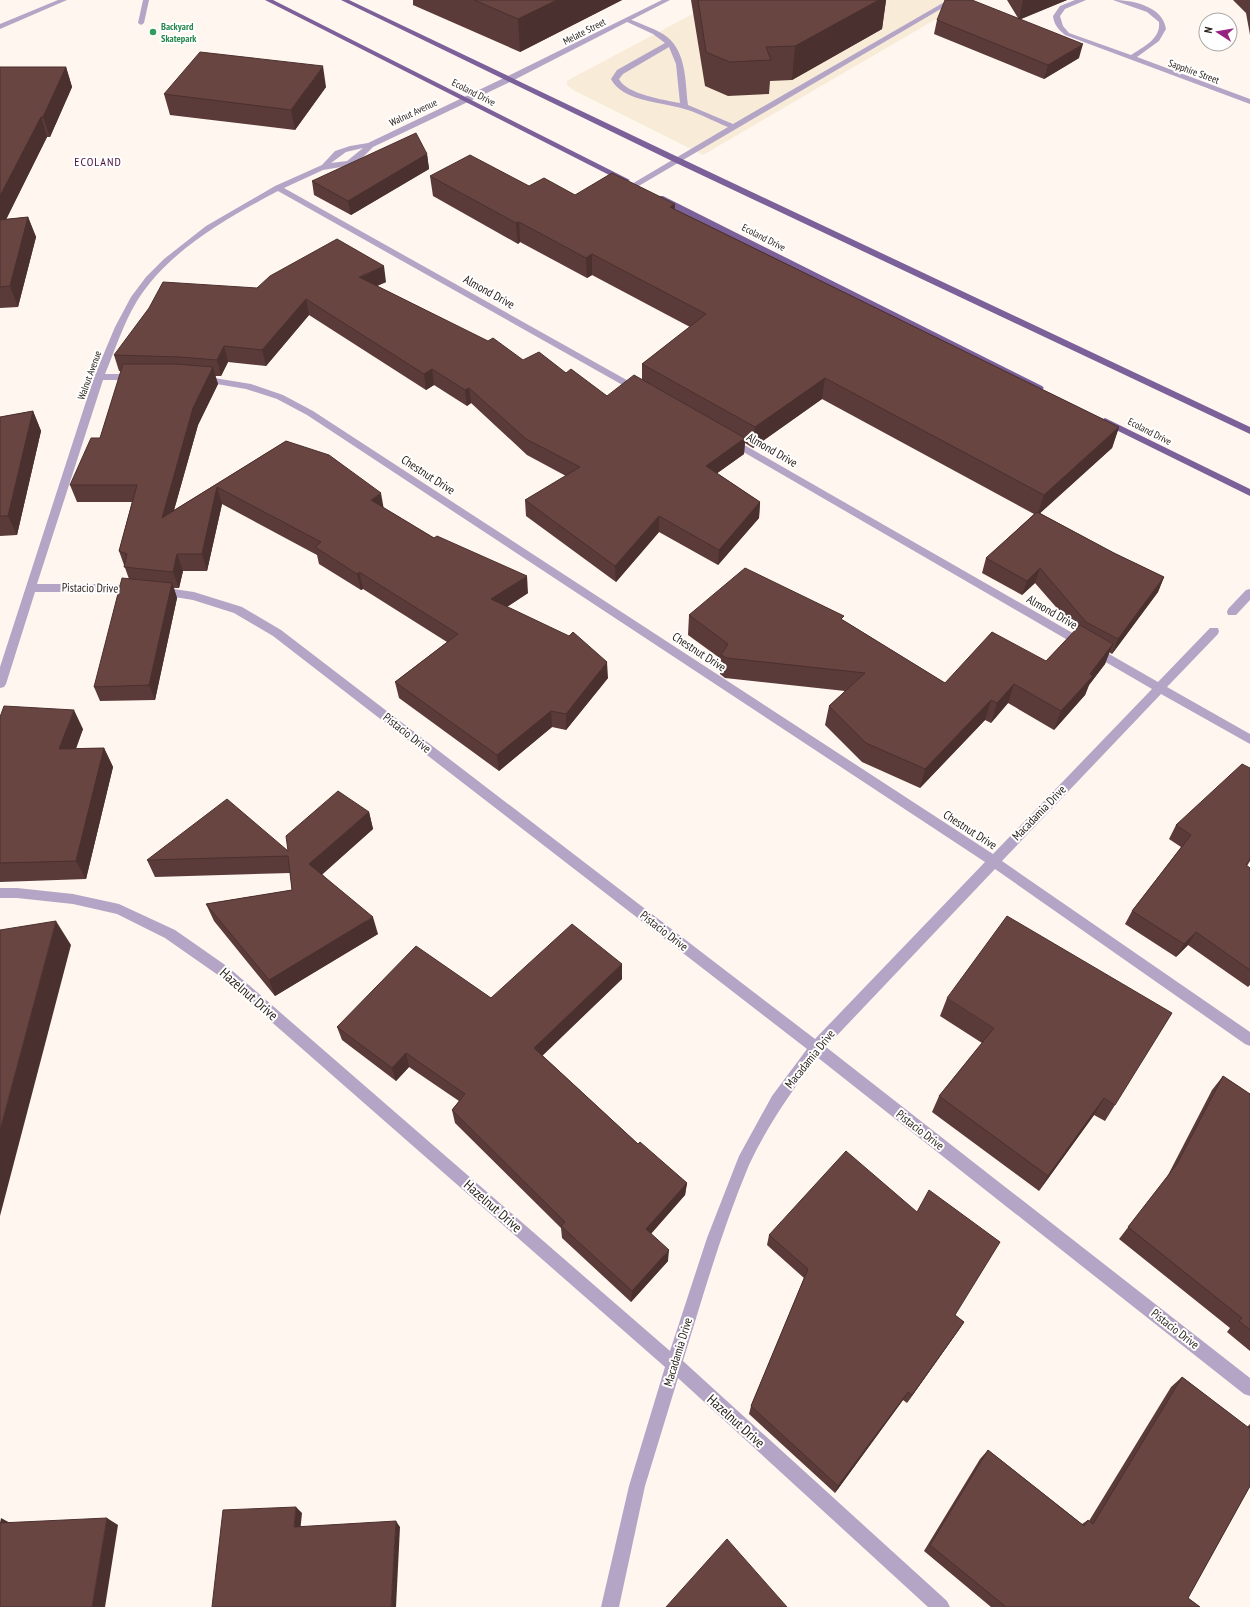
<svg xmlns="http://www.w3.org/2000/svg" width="1250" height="1607" viewBox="0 0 1250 1607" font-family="'PT Sans Narrow',sans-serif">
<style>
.commercial{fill:#f8ecd8}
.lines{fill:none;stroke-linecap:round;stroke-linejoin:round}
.lane{fill:#b4a5c6;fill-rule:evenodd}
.street{fill:#b4a5c6;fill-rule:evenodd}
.primary{fill:#7b609a;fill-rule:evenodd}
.wall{fill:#5a3b39}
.shaded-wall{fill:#4a302e}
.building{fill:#694542;stroke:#4a302e}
.leisure-dot{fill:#2e9e5b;stroke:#fff;stroke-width:1.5}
.labels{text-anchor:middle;stroke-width:4;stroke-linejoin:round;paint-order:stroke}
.far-leisure-label{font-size:10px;font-weight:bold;fill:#27864d;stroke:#fff;text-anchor:start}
.far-street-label{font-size:10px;fill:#2b221c;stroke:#fff}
.far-quarter-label{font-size:12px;letter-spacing:1px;fill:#48113c;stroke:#fff}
.street-label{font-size:12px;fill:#2b221c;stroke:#fff}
.near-street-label{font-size:14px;fill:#2b221c;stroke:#fff}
</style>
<rect width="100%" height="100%" fill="#fff6ef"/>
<polygon class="commercial" points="719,0 969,0 703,155 573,90 567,85 567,81 572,78"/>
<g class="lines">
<g class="lane">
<polygon points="143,0 149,0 144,23 141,25 138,23"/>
<path d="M948,0H956L637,187H634L630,185L728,127C713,121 697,112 681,108C660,102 622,101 611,79L617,70L665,43L653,34L625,21V19H629C641,24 653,28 663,34C687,49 685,81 688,105L733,124ZM669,47L676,64L680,103C664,100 626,94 619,79L623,74Z"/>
</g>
<g class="street">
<polygon points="58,0 67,0 0,29 0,24"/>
<path d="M662,0H670L512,81L373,147L364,156L352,164L341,167L323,170L284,188L641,388L643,390L641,392H635L278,191C227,218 168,251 137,301C123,324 115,350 105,374H135L140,377L135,380H103L37,584H103L136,586L140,587L141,590L140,593L136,594L103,592H35L6,684L4,687L0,688V667L94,377L115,327L131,297L146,277L164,259L206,226L275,186L322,165L335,151L350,146L368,143L506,77ZM363,148L347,161L331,163L346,152Z"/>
<path d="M1075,0H1086L1065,9L1060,16L1063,26L1069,33L1131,55C1143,47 1161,39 1159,22L1147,12L1113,0C1132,0 1163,6 1166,29L1159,41L1137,57L1250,99V104L1065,35C1059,30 1054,25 1053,16L1060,6Z"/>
<path d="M202,376L251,384L283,395L313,411L993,854L1152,689L728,443L726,441L728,439H734L1158,682L1210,628H1218L1219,631L1218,634L1167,687L1250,734V744L1161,694L1002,861L1250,1032V1046L1245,1044L995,869L826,1047L1250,1378V1396L1244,1394L817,1057C792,1091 767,1126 749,1165C722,1229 703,1296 683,1361L947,1601L950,1607H928L678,1378L645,1486L619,1607H601L629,1486L665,1367L218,975L165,938L117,914L73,904L17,898H0V888H17L73,894L119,904L175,930L228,967L670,1351L707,1238L739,1156L772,1096L807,1049L273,636L234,613L193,600L156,594L155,591L156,588L160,587L194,592L242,607L281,630L815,1039L985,862L307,415L277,399L246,389L199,381L197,379L199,377Z"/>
<polygon points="1250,589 1250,600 1236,615 1228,615 1227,612 1228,609 1246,590"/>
</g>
<g class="primary">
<polygon points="265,0 273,0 630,180 626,182 623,182"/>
<polygon points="341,0 349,0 680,158 1250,427 1250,434 674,162"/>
<polygon points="657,196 663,196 1042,386 1044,388 1039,391 1036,390 657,200"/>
<polygon points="1105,418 1250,489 1250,496 1102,423 1100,421"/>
</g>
</g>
<g class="wall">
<polygon points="413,0 622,0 520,52 413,5"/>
<polygon points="691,0 886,0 882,29 792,80 770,81 769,94 728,96 705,86"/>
<polygon points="1007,0 1067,0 1020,19 1079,58 1044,79 934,34 937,20 1018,18"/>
<polygon points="1233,0 1250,0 1250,35 1246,13"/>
<polygon points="0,67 66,67 72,87 50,137 47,137 6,219 28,217 36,237 18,307 0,308"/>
<polygon points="326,87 295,130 170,115 164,94"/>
<polygon points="427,154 429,169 351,215 314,195 312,181"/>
<polygon points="430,176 529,186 575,195 675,209 1119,427 1112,448 1040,513 1114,553 1164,577 1158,592 1112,654 1109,652 1105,664 1089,685 1085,695 1054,730 1008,703 991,723 985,720 920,788 862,762 825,725 829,706 845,691 725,678 720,674 721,659 688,635 689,615 843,620 945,683 1046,661 1076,630 1035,583 1022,595 982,573 986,558 1034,514 822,399 753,448 745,443 744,454 717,473 760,502 759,518 718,565 659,532 616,582 526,516 525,500 566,476 527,455 471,403 467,406 434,385 426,390 309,315 266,366 228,362 221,376 215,376 218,384 198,425 174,510 286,441 384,508 434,538 528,593 507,607 608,678 566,730 552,727 499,771 399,698 395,682 447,642 363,589 361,590 319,564 317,555 222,504 207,571 183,571 179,588 174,588 177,598 155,700 100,701 94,687 129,579 119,551 132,502 77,502 70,485 100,438 121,371 119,371 114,355 257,288 386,282 377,286 523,360 566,373 607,396 642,380 642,364 690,327 592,275 587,278 520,242 518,244 433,196"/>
<polygon points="33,411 41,431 17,535 0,536 0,417"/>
<polygon points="0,717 83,729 76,749 104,748 113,767 86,879 0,882"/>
<polygon points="1250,768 1250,861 1247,866 1250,868 1250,985 1248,987 1188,945 1176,957 1125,924 1132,911 1181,847 1169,839 1176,825"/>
<polygon points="369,812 373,829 322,874 378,934 275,996 214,921 206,904 292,890 290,873 155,877 147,860 288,851"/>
<polygon points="622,964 622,979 542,1055 638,1144 687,1183 685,1195 651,1234 668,1261 631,1302 562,1238 561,1228 455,1123 452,1110 459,1101 409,1067 396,1081 342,1040 337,1027 491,998"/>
<polygon points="947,998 1115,1105 1105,1121 1094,1115 1039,1191 932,1112 939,1096 982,1043 940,1016"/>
<polygon points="1223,1076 1250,1094 1250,1351 1227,1332 1230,1328 1119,1239 1167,1177 1212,1090"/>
<polygon points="769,1235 955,1315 964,1322 958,1331 907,1403 903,1400 835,1493 749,1414 751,1406 804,1278 767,1245"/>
<polygon points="1182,1377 1247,1427 1250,1424 1250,1486 1188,1598 1200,1607 991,1607 924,1551 980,1459 988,1450 1082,1524 1088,1520 1089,1521 1171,1387"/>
</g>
<g class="shaded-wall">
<polygon points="557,0 622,0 520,52 518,19"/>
<polygon points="879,0 886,0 882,29 792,80 795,46"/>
<polygon points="1023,0 1067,0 1019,20"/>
<polygon points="1083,44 1079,58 1044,79 1048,65"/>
<polygon points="323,66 326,87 295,130 291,110"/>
<polygon points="66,67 72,87 50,137 43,117"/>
<polygon points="41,117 47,137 0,232 0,196"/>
<polygon points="427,154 429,169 351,215 348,201"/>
<polygon points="675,204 674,225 670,207"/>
<polygon points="28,217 36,237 18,307 10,286"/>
<polygon points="519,222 520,242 518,244 516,223"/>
<polygon points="592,254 592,275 587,278 586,258"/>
<polygon points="384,266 386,282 361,293 359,277"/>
<polygon points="306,299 309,315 266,366 262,350"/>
<polygon points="224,346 228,362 221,376 217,360"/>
<polygon points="213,367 218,384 198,425 167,535 162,518 193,408"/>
<polygon points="432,369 434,385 426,390 424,374"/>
<polygon points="825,378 822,399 753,448 755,427"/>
<polygon points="469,388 471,403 467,406 465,390"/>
<polygon points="33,411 41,431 17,535 8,516"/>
<polygon points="1119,427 1112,448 1037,516 1044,495"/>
<polygon points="745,438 744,454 705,482 706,466"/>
<polygon points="217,487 222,504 207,571 202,554"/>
<polygon points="381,493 384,510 371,500"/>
<polygon points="760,502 759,518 718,565 719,550"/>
<polygon points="659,516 659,532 616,582 615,566"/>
<polygon points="177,554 183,571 179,588 173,572"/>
<polygon points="1040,568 1035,583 1022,595 1027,581"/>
<polygon points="359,572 363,589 361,590 357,574"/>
<polygon points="527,576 528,593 493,616 491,599"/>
<polygon points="1164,577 1158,592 1112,654 1118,639"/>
<polygon points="172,583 177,598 155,700 149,685"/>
<polygon points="1113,644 1105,664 1089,685 1085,695 1054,730 1061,711 1090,674"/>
<polygon points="607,662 608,678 566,730 566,714"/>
<polygon points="1014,684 1008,703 991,723 997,703"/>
<polygon points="991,700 985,720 920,788 925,769"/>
<polygon points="74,710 83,729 68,768 59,749"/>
<polygon points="551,711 552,727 499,771 497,755"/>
<polygon points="104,748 113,767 86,879 76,861"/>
<polygon points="369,812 373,829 315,881 309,864"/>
<polygon points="373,917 378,934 275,996 269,980"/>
<polygon points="56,921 71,945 0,1216 0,1130"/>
<polygon points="1196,932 1188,945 1176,957 1184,944"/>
<polygon points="622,964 622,979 536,1062 534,1048"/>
<polygon points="406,1053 409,1067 396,1081 392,1068"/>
<polygon points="1104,1098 1094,1115 1039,1191 1048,1176"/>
<polygon points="687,1183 685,1195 645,1240 646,1229"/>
<polygon points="669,1250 668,1261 631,1302 632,1291"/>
<polygon points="964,1322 958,1331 907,1403 912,1395"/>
<polygon points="908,1392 903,1400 835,1493 838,1486"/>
<polygon points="296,1507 302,1513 300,1533 294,1527"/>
<polygon points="1,1518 14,1525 0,1523"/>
<polygon points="107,1518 118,1525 105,1607 92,1607"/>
<polygon points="396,1521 400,1527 396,1607 391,1607"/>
</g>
<g class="building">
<polygon points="474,0 557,0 518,19"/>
<polygon points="698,0 879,0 795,46 766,47 771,60 730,62 706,52"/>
<polygon points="945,0 972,0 1083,44 1048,65 937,20"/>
<polygon points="200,52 323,66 291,110 164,94"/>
<polygon points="0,67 66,67 43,117 41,117 0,196"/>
<polygon points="416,133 427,154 348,201 312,181"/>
<polygon points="470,155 529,186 544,178 575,195 612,173 675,204 670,207 1119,427 1044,495 825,378 755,427 642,364 706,314 592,254 586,258 519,222 516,223 430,176"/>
<polygon points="28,217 10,286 0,287 0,220"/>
<polygon points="337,239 384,266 359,277 488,341 493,338 523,360 539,352 566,373 571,369 607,396 634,375 745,438 706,466 760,502 719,550 659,516 615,566 525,500 580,467 526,439 469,388 465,390 432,369 424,374 306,299 262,350 224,346 217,360 180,357 114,355 149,308 163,282 257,288 270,276"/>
<polygon points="123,364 175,364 213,367 193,408 162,518 286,441 329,455 381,493 371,500 434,538 437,536 527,576 491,599 569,636 573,632 607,662 566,714 551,711 497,755 395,682 458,634 359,572 357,574 315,547 321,542 217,487 202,554 177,554 173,572 124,567 127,554 119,551 137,485 70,485 91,438 100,438"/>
<polygon points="33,411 8,516 0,516 0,417"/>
<polygon points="1037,512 1114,553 1164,577 1118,639 1086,622 1040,568 1027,581 986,558"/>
<polygon points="745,568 844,616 841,619 945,683 992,632 1046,661 1080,625 1113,644 1090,674 1093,676 1061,711 1014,684 997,703 991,700 925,769 866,743 829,706 865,673 727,658 721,655 728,644 689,615"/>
<polygon points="122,578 172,583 149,685 94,687"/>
<polygon points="4,706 74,710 59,749 104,748 76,861 0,863 0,717"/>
<polygon points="1242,764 1250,768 1250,859 1246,865 1250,868 1250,970 1196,932 1184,944 1132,911 1191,835 1176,825"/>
<polygon points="338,791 369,812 309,864 373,917 269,980 206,904 292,890 288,856 147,860 227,799 288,851 286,836"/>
<polygon points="1007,916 1172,1013 1115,1105 1104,1098 1048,1176 939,1096 994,1028 947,998"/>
<polygon points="56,921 0,1130 0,930"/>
<polygon points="572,924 622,964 534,1048 638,1144 640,1142 687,1183 646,1229 669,1250 632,1291 561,1226 565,1222 452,1110 465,1094 406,1053 392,1068 337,1027 416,946 491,998"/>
<polygon points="1223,1076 1250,1094 1250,1330 1239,1321 1242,1318 1128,1227 1177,1164"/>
<polygon points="846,1151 917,1212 929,1190 1000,1242 955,1315 964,1322 912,1395 908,1392 838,1486 751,1406 808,1269 769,1235"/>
<polygon points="1182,1377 1249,1428 1250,1427 1250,1486 1188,1598 1200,1607 1006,1607 930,1545 988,1450 1084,1526 1088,1520 1093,1524"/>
<polygon points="296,1507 294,1527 396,1521 391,1607 212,1607 223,1510"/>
<polygon points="107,1518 92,1607 0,1607 0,1523"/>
<polygon points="727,1539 787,1607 666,1607"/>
</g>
<circle class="leisure-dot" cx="153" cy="32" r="4"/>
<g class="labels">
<g class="far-leisure-label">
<text x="161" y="30">Backyard<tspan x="161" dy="12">Skatepark</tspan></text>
</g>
<g class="far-street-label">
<text transform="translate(584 31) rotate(-27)" y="4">Melate Street</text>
<text transform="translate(1194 71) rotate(20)" y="4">Sapphire Street</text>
<text transform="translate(474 92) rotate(27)" y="4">Ecoland Drive</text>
<text transform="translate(413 112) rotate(-25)" y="4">Walnut Avenue</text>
<text transform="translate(764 237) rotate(27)" y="4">Ecoland Drive</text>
<text transform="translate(89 375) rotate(-70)" y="4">Walnut Avenue</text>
<text transform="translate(1150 431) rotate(27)" y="4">Ecoland Drive</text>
</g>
<g class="far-quarter-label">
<text x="98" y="166">ECOLAND</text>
</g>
<g class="street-label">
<text transform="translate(489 292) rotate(29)" y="4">Almond Drive</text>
<text transform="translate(772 450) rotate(30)" y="4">Almond Drive</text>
<text transform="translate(428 475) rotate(33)" y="4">Chestnut Drive</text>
<text transform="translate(90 588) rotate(1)" y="4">Pistacio Drive</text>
<text transform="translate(1052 612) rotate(30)" y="4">Almond Drive</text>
<text transform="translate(699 652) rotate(33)" y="4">Chestnut Drive</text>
<text transform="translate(407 733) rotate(38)" y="4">Pistacio Drive</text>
<text transform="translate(1039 813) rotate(-46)" y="4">Macadamia Drive</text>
<text transform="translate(970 830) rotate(33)" y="4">Chestnut Drive</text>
<text transform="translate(664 931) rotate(38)" y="4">Pistacio Drive</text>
<text transform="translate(810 1059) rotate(-51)" y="4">Macadamia Drive</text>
<text transform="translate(920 1130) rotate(38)" y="4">Pistacio Drive</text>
<text transform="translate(1175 1329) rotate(38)" y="4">Pistacio Drive</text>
<text transform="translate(678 1352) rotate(-73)" y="4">Macadamia Drive</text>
</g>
<g class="near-street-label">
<text transform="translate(249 994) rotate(41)" y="5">Hazelnut Drive</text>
<text transform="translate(493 1206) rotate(41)" y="5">Hazelnut Drive</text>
<text transform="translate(736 1421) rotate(42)" y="5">Hazelnut Drive</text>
</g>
</g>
<g transform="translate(1218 32) rotate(282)"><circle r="19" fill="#ffffff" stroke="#aaa7a4"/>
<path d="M0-3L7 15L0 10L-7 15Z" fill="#97227f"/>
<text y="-6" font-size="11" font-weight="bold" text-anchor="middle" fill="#2b221c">N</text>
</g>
</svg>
